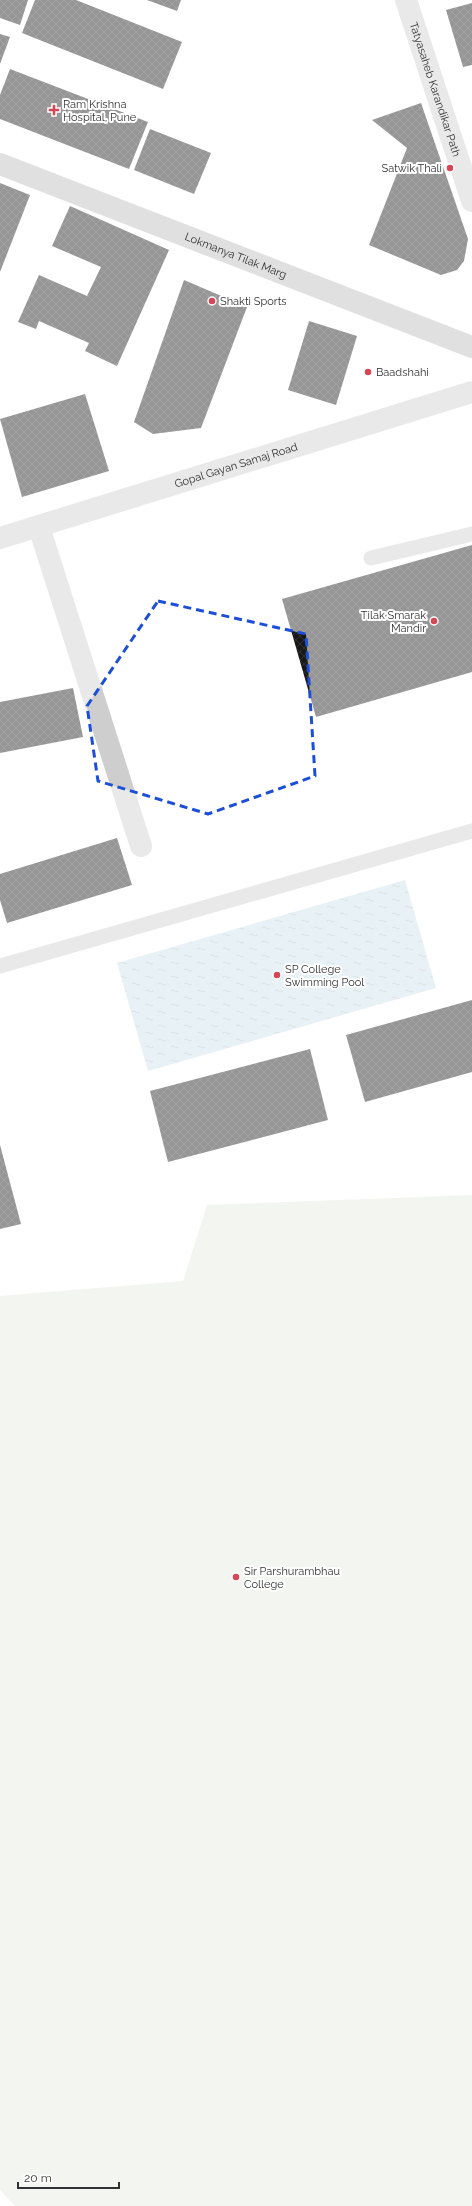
<svg xmlns="http://www.w3.org/2000/svg" width="472" height="2206" viewBox="0 0 472 2206" font-family="Raleway,sans-serif">
<style>
.pitch{fill:#e4e9de}
.water{fill:url(#water-ripples)}
.building{fill:url(#building-cross-hatch)}
.lines{fill:none;stroke-linecap:round;stroke-linejoin:round}
.lane{stroke:#cecece;stroke-width:15}
.street{stroke:#cecece;stroke-width:22}
.secondary{stroke:#bbb;stroke-width:22}
.marked{fill:none;stroke:#1d4ed8;stroke-width:3;stroke-dasharray:8 5;stroke-linejoin:round}
.poi-dot{fill:#d54656;stroke:#fff;stroke-width:1.5}
.labels{text-anchor:middle;stroke-width:4;stroke-linejoin:round;paint-order:stroke}
.street-label{font-size:11px;fill:#313131;stroke:#fff}
.poi-label{font-size:11px;fill:#313131;stroke:#fff;text-anchor:start}
</style>
<defs>
<pattern id="water-ripples" width="26" height="14" patternUnits="userSpaceOnUse"><rect width="26" height="14" fill="#ccdfe8"/><path d="M2 4q2-2 4 0t4 0M15 11q2-2 4 0t4 0" fill="none" stroke="#b0c0c7"/></pattern>
<pattern id="building-cross-hatch" width="8" height="8" patternUnits="userSpaceOnUse"><rect width="8" height="8" fill="#181818"/><path d="M0 0l8 8M0 8l8-8" fill="none" stroke="#313131"/></pattern>
</defs>
<rect width="100%" height="100%" fill="#fff"/>
<polygon class="pitch" points="472,1195 472,2206 15,2206 0,2190 0,1296 183,1281 207,1205"/>
<polygon class="water" points="405,880 436,988 148,1071 117,963"/>
<g class="building">
<polygon points="0,0 28,0 20,25 0,18"/>
<polygon points="35,0 76,0 182,42 163,89 22,33"/>
<polygon points="147,0 181,0 177,11"/>
<polygon points="472,3 472,65 463,67 446,10"/>
<polygon points="0,34 10,37 0,64"/>
<polygon points="10,69 148,122 129,169 0,119 0,95"/>
<polygon points="421,103 468,239 464,261 457,270 441,275 369,245 407,148 372,120"/>
<polygon points="150,129 211,153 194,194 134,170"/>
<polygon points="0,183 30,195 0,272"/>
<polygon points="70,206 169,250 117,366 85,351 89,343 39,321 36,329 18,322 39,275 87,296 101,267 52,246"/>
<polygon points="184,280 247,307 201,428 153,434 134,422"/>
<polygon points="309,321 357,336 336,405 288,390"/>
<polygon points="85,394 109,471 22,497 0,419"/>
<polygon points="472,545 472,672 316,717 282,599"/>
<polygon points="73,688 83,737 0,753 0,702"/>
<polygon points="117,838 132,885 7,923 0,900 0,874"/>
<polygon points="472,1000 472,1072 365,1102 346,1035"/>
<polygon points="310,1049 328,1120 168,1162 150,1091"/>
<polygon points="0,1145 21,1224 0,1229"/>
</g>
<g class="lines">
<g class="lane">
<polyline points="371,558 472,534"/>
<polyline points="0,966 472,831"/>
</g>
<g class="street">
<path id="s1" d="M406,0L472,201"/>
<polyline points="39,527 141,846"/>
<path id="s2" d="M0,538L472,392"/>
</g>
<path class="secondary" id="s3" d="M0,164L472,347"/>
</g>
<path d="M0 0H472V2206H0ZM158,601L306,634L315,776L208,814L98,781L87,706Z" fill="#fff" fill-opacity=".55" fill-rule="evenodd"/>
<path class="marked" d="M158,601L306,634L315,776L208,814L98,781L87,706Z"/>
<g class="poi-dot">
<path d="M52 104h4v4h4v4h-4v4h-4v-4h-4v-4h4z"/>
<circle cx="450" cy="168" r="4"/>
<circle cx="212" cy="301" r="4"/>
<circle cx="368" cy="372" r="4"/>
<circle cx="434" cy="621" r="4"/>
<circle cx="277" cy="975" r="4"/>
<circle cx="236" cy="1577" r="4"/>
</g>
<g class="labels">
<g class="street-label">
<text dy="4" stroke="none"><textPath href="#s1" startOffset="94">Tatyasaheb Karandikar Path</textPath></text>
<text dy="4" stroke="none"><textPath href="#s3" startOffset="253">Lokmanya Tilak Marg</textPath></text>
<text dy="4" stroke="none"><textPath href="#s2" startOffset="247">Gopal Gayan Samaj Road</textPath></text>
</g>
<g class="poi-label">
<text x="63" y="108">Ram Krishna<tspan x="63" dy="13">Hospital, Pune</tspan></text>
<text x="442" y="172" text-anchor="end">Satwik Thali</text>
<text x="220" y="305">Shakti Sports</text>
<text x="376" y="376">Baadshahi</text>
<text x="426" y="619" text-anchor="end">Tilak Smarak<tspan x="426" dy="13">Mandir</tspan></text>
<text x="285" y="973">SP College<tspan x="285" dy="13">Swimming Pool</tspan></text>
<text x="244" y="1575">Sir Parshurambhau<tspan x="244" dy="13">College</tspan></text>
</g>
</g>
<path d="M18 2182v6h101v-6" fill="none" stroke="#313131" stroke-width="2"/>
<text x="24" y="2182" font-size="12" fill="#313131" stroke="#ffffff" stroke-width="3" paint-order="stroke">20 m</text>
</svg>
